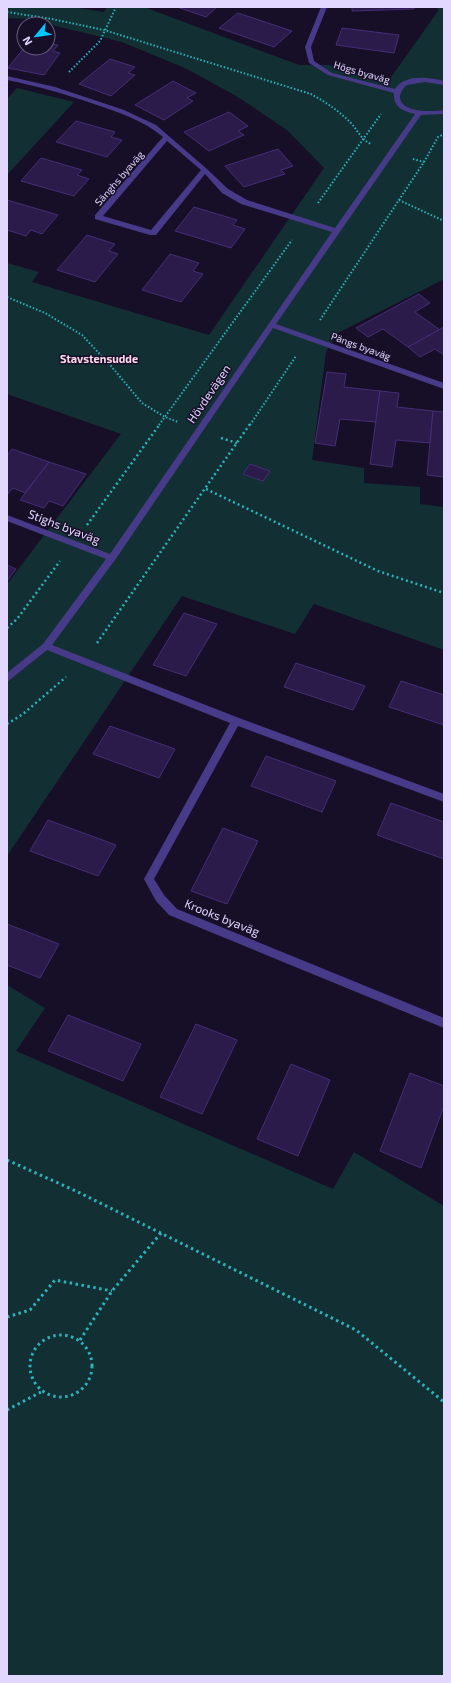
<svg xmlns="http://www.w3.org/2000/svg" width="451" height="1683" viewBox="0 0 451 1683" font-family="'Exo 2',sans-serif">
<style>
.green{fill:#123033}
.building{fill:#2b1b4a;stroke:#452d76}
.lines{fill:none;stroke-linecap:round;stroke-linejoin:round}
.path-far2{stroke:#2db2bd;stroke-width:2;stroke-dasharray:1.5 2;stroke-linecap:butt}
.path-far1{stroke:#2db2bd;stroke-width:2.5;stroke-dasharray:2 3;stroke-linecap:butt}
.path{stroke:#2db2bd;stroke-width:3;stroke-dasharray:2.5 3.5;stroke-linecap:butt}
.street{fill:#473a88;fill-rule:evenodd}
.labels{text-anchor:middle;stroke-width:3;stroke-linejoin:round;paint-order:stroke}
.far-street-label{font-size:10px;fill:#e1d7ff;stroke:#170f28}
.far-neighbourhood-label{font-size:11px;font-weight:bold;fill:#ffd9ec;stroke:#170f28}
.street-label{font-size:12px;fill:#e1d7ff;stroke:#170f28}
</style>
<rect width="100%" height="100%" fill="#170f28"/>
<g class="green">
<polygon points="7,7 72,7 104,12 107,7 144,7 299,65 329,65 387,83 438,11 438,7 444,7 444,181 442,185 444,185 444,279 338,333 326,352 312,460 364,468 364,483 420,487 420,504 444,507 444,650 314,604 295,634 182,596 7,856 7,584 121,434 7,394 7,263 39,272 32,282 209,335 324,168 287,130 238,97 187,69 122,42 27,19 7,18"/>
<polygon points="17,88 74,102 7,175 7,99"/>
<polygon points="7,985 45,1008 16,1051 333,1189 354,1152 444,1206 444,1676 7,1676"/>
</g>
<g class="building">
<polygon points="177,7 217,7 206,17"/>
<polygon points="352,7 414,7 414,9 352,11"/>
<polygon points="238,13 292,31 274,47 219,28"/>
<polygon points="342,28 399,35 394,53 336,45"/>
<polygon points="48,43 58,45 53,51 60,53 44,75 8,68 24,48 48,48"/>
<polygon points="110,59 135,67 128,73 135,75 111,96 79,84"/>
<polygon points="173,81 196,93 187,98 193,101 164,120 135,105"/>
<polygon points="229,112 248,126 238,131 244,135 209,151 184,132"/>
<polygon points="76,121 115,132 111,137 122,140 107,157 56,142"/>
<polygon points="278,149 293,166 281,170 285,174 244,187 225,166"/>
<polygon points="41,158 82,170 77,175 89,179 74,196 21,181"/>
<polygon points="7,200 58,215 42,234 31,230 26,236 7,230"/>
<polygon points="194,207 237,220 233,225 245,229 231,248 175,231"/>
<polygon points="87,235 115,244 109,251 118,254 95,282 57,270"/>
<polygon points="170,254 199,263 193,271 203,274 181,302 142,290"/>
<polygon points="419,294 430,303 415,312 440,330 408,347 383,329 368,337 356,328"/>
<polygon points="444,327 444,355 435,349 420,357 408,347"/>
<polygon points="327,372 346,374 344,387 380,391 376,422 340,419 335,446 315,443"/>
<polygon points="380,391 399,393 397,407 433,411 430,443 396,440 392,467 370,464"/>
<polygon points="433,411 444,412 444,477 427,475"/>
<polygon points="12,449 49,462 25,493 13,488 7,495 7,456"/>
<polygon points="49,462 86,474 63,506 49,501 44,508 20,500"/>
<polygon points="250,464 270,471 263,481 243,474"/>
<polygon points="7,565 16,569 7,581"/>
<polygon points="184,613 217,624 186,676 153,665"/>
<polygon points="296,663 365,686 353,710 284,687"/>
<polygon points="401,681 444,695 444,725 389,707"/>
<polygon points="110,726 175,749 159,778 93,754"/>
<polygon points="266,756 336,781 322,812 251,786"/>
<polygon points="391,803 444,822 444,859 377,835"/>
<polygon points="48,820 116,845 98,876 30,851"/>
<polygon points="223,828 258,841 227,904 191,891"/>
<polygon points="7,924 59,944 40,978 7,965"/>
<polygon points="68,1015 141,1044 123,1081 48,1051"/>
<polygon points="196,1024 237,1040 202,1114 160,1097"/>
<polygon points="291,1064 330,1080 298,1156 257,1139"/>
<polygon points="410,1073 444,1086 444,1106 421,1168 380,1151"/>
</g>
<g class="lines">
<g class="path-far2">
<path d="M7,12L52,19L104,30L311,94C325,102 338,110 350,122C358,130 360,139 371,144"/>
<polyline points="69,72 100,41 116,7"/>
<polyline points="413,159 424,162"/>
<polyline points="399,200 444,221"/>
<polyline points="318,203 381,114"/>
<polyline points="7,297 45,313 82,335 111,366 142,403 165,417 178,422"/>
<polyline points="320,320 424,162 438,137 444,134"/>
<polyline points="159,425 292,240"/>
<polyline points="250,425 296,356"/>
</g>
<g class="path-far1">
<polyline points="221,438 237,443"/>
<polyline points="206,489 378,571 444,593"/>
<polyline points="87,525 160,424"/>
<polyline points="7,628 17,619 60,561"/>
<polyline points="97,643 250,424"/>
<polyline points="7,724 23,714 66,677"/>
</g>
<g class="path">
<polyline points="7,1160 78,1192 356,1330 444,1402"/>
<polyline points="7,1317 30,1310 55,1280 112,1291"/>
<circle cx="61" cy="1366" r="31"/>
<polyline points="80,1340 112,1291 161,1233"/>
<polyline points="7,1410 41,1392"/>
</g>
<path class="street" d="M321,7H327L311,47L314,61L332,73L395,89C404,74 429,77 444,81V85L425,82L407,85C403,88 401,91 400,96C399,113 432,112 444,110V114L421,115L276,324L444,383V389L273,328L115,560L52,645L239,718L444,794V802L238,726L154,879L164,895L177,909L444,1018V1028L169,915L156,901L144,879L230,723L47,650L7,682V673L43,644L106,559L7,521V515L110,554L332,232L241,204L222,193L205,174L156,235H150L95,219V215L163,137C143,120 118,112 94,104C65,94 37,86 7,80V76L55,87L124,110L156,125L207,169L228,189L247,200L335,228L415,114C403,111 393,107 394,93L328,75L309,63L305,47ZM167,141L201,170L151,230L103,216Z"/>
</g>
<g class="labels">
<g class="far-street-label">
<text transform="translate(362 72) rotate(16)" y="4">Högs byaväg</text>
<text transform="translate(119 178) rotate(-49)" y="4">Sänghs byaväg</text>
<text transform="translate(361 346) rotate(20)" y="4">Pängs byaväg</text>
</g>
<g class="far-neighbourhood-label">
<text x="99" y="363">Stavstensudde</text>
</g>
<g class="street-label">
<text transform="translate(209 394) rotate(-56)" y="4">Hövdevägen</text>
<text transform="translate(64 527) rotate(21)" y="4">Stighs byaväg</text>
<text transform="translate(222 918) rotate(22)" y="4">Krooks byaväg</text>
</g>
</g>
<rect width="451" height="1683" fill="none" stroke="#e1d7ff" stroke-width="16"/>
<g transform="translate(36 36) rotate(241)"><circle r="19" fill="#170f28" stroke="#685f7e"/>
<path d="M0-3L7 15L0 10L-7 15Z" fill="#03c5ff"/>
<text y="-6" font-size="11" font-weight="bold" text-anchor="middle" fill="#e1d7ff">N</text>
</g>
</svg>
